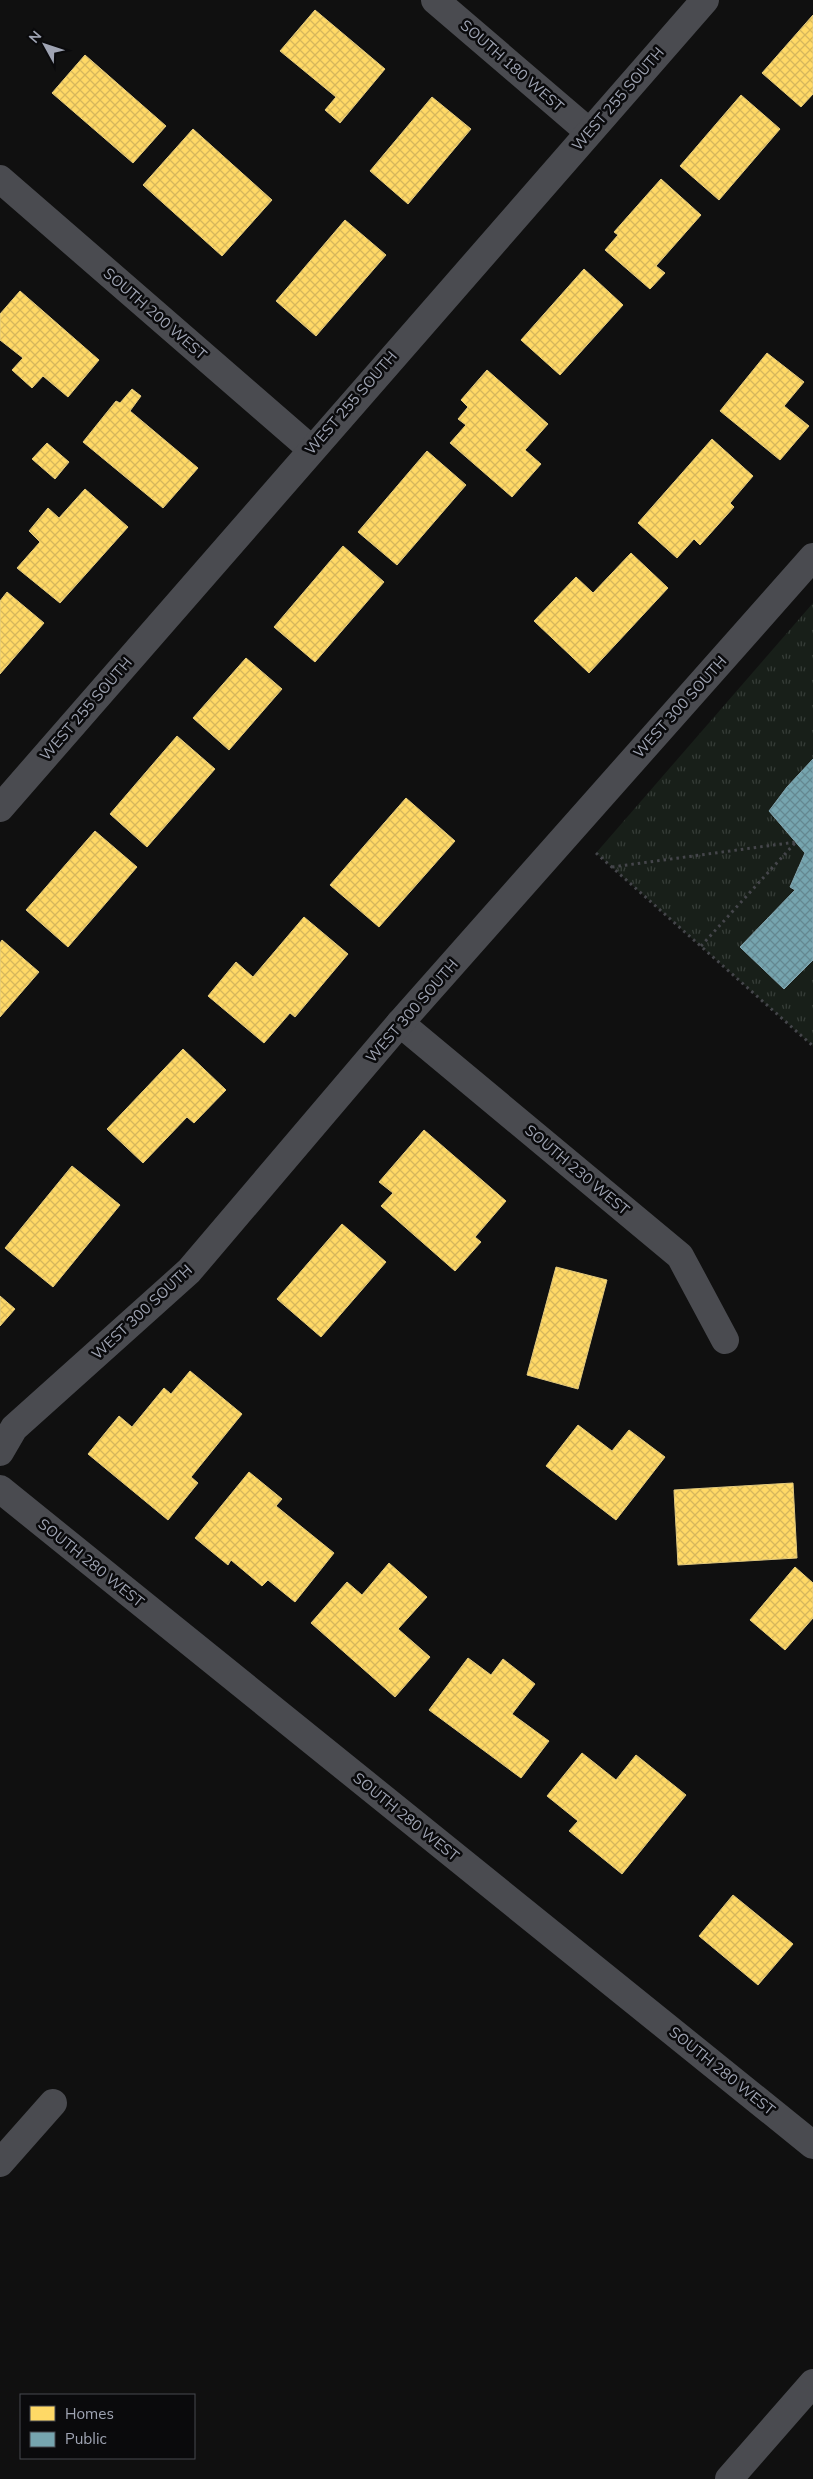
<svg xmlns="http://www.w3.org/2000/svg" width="813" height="2479" viewBox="0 0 813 2479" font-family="Mulish,sans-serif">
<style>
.grass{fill:url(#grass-tufts)}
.homes{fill:url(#homes-cross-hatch);stroke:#e2c97d}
.public{fill:url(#public-cross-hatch);stroke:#82a5b0}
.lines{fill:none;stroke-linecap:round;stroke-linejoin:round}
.path{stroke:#45464b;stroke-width:3;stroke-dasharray:2.5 4;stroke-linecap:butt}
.minor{stroke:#4a4b50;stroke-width:28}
.labels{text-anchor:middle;stroke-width:5;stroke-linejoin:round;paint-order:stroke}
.street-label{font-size:15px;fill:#9fa4b3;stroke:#0a0a0c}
</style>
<defs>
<pattern id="grass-tufts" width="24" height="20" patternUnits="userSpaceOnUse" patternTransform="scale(1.25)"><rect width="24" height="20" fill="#181f19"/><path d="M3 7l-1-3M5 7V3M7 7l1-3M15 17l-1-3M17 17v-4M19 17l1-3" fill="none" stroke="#363d38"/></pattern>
<pattern id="homes-cross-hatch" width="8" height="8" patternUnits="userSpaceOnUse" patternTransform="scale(1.25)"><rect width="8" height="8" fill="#ffd966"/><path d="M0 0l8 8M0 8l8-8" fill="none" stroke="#d6b75c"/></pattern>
<pattern id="public-cross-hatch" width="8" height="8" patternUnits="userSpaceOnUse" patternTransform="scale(1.25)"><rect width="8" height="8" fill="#76a5af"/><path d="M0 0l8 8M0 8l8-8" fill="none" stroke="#648891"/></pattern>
</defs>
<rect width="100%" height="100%" fill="#101010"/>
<polygon class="grass" points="813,603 813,1046 596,853"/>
<g class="homes">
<polygon points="315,10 385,69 340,123 325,110 336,97 280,51"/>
<polygon points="813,15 813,94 801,107 762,73"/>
<polygon points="85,55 166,126 133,163 52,93"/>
<polygon points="741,95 780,129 719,200 680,166"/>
<polygon points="432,97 471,129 408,204 370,171"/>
<polygon points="193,129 272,200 222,256 143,185"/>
<polygon points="661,179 701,215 656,266 665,273 650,289 605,250 618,235 614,232"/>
<polygon points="345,220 386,255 316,336 276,301"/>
<polygon points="584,269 623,305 560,375 521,340"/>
<polygon points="20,291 99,360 68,397 43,376 32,388 12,370 23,358 0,340 0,314"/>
<polygon points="767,353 804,382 784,406 809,426 780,460 720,411"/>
<polygon points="487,370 548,424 525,450 541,464 512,497 450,443 466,425 458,419 468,407 461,400"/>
<polygon points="132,389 141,396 130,411 198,468 163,508 83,442 116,401 120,403"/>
<polygon points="712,439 753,476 730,503 734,507 700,545 694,539 677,558 638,523"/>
<polygon points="47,443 69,462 55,479 32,459"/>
<polygon points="427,451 466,485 397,565 358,532"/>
<polygon points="85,489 128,527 60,603 17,568 40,542 29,531 48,508 59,518"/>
<polygon points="343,546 384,582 315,662 274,627"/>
<polygon points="631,553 668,588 589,673 534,621 576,577 593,593"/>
<polygon points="7,592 44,623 0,674 0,601"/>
<polygon points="246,658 282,689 229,750 193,718"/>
<polygon points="177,736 215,769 147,847 110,814"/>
<polygon points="406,798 455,841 379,927 330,885"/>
<polygon points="95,831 137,867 68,947 26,910"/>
<polygon points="304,917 348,954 295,1017 290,1013 264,1043 208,996 236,962 253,977"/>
<polygon points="2,940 39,972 0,1017 0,943"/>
<polygon points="183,1049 226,1090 194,1123 187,1117 143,1163 107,1129"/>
<polygon points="424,1130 506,1201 475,1237 481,1242 455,1271 381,1206 393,1193 379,1182"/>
<polygon points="72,1166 120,1205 53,1287 5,1248"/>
<polygon points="342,1224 386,1262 321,1337 277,1299"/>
<polygon points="556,1267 607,1280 578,1389 527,1375"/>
<polygon points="0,1296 15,1309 0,1326"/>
<polygon points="190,1371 242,1414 191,1477 198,1483 168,1520 88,1454 119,1416 132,1427 164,1388 171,1394"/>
<polygon points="578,1425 612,1451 629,1430 665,1457 616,1520 546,1466"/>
<polygon points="249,1472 282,1499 276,1506 334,1553 295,1602 268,1580 262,1586 231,1560 228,1565 195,1538"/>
<polygon points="793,1483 797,1558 678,1565 674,1490"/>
<polygon points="389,1563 427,1597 398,1629 430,1657 395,1697 311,1623 347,1582 362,1595"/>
<polygon points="795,1567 813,1583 813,1618 785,1650 750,1620"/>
<polygon points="468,1658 491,1675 503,1659 535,1684 512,1714 549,1741 521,1778 429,1710"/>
<polygon points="582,1753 616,1780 636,1755 686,1795 622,1874 569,1831 578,1821 547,1796"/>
<polygon points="733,1895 793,1944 758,1985 699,1936"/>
</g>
<polygon class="public" points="813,759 813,960 784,989 740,947 795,890 790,887 805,853 769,811 787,787"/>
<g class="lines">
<g class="path">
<polyline points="596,853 813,1046"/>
<polyline points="612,867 796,842"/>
<polyline points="701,946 795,843"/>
</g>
<g class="minor">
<polyline points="435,0 589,132"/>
<polyline points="0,179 311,449"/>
<polyline points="0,808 705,0"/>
<polyline points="400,1023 680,1256 725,1340"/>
<polyline points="0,1452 14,1428 189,1271 400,1023 813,557"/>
<polyline points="0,1489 813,2145"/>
<polyline points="0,2163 53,2103"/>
<polyline points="729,2479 813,2383"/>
</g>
</g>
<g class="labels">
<g class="street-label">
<text transform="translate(512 66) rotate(41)" y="5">SOUTH 180 WEST</text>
<text transform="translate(618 99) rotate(-49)" y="5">WEST 255 SOUTH</text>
<text transform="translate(155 314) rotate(41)" y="5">SOUTH 200 WEST</text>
<text transform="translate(351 403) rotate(-49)" y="5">WEST 255 SOUTH</text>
<text transform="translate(680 707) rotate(-48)" y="5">WEST 300 SOUTH</text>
<text transform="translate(86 709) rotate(-49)" y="5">WEST 255 SOUTH</text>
<text transform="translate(412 1011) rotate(-49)" y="5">WEST 300 SOUTH</text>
<text transform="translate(577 1170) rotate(40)" y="5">SOUTH 230 WEST</text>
<text transform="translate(142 1312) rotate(-43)" y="5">WEST 300 SOUTH</text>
<text transform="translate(91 1563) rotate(39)" y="5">SOUTH 280 WEST</text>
<text transform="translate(406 1817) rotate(39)" y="5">SOUTH 280 WEST</text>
<text transform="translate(722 2071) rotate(39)" y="5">SOUTH 280 WEST</text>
</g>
</g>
<rect x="20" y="2394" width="175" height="65" fill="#0a0a0c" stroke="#46484f"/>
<rect x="30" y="2406" width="25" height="15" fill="#ffd966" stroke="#46484f"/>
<text x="65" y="2419" font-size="15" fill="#9fa4b3">Homes</text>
<rect x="30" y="2432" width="25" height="15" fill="#76a5af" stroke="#46484f"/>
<text x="65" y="2444" font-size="15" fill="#9fa4b3">Public</text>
<g transform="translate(45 45) rotate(310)" stroke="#0a0a0c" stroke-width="4" paint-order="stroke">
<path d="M0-4L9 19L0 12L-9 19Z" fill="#9fa4b3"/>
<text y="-8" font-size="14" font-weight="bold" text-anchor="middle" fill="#9fa4b3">N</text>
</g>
</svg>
